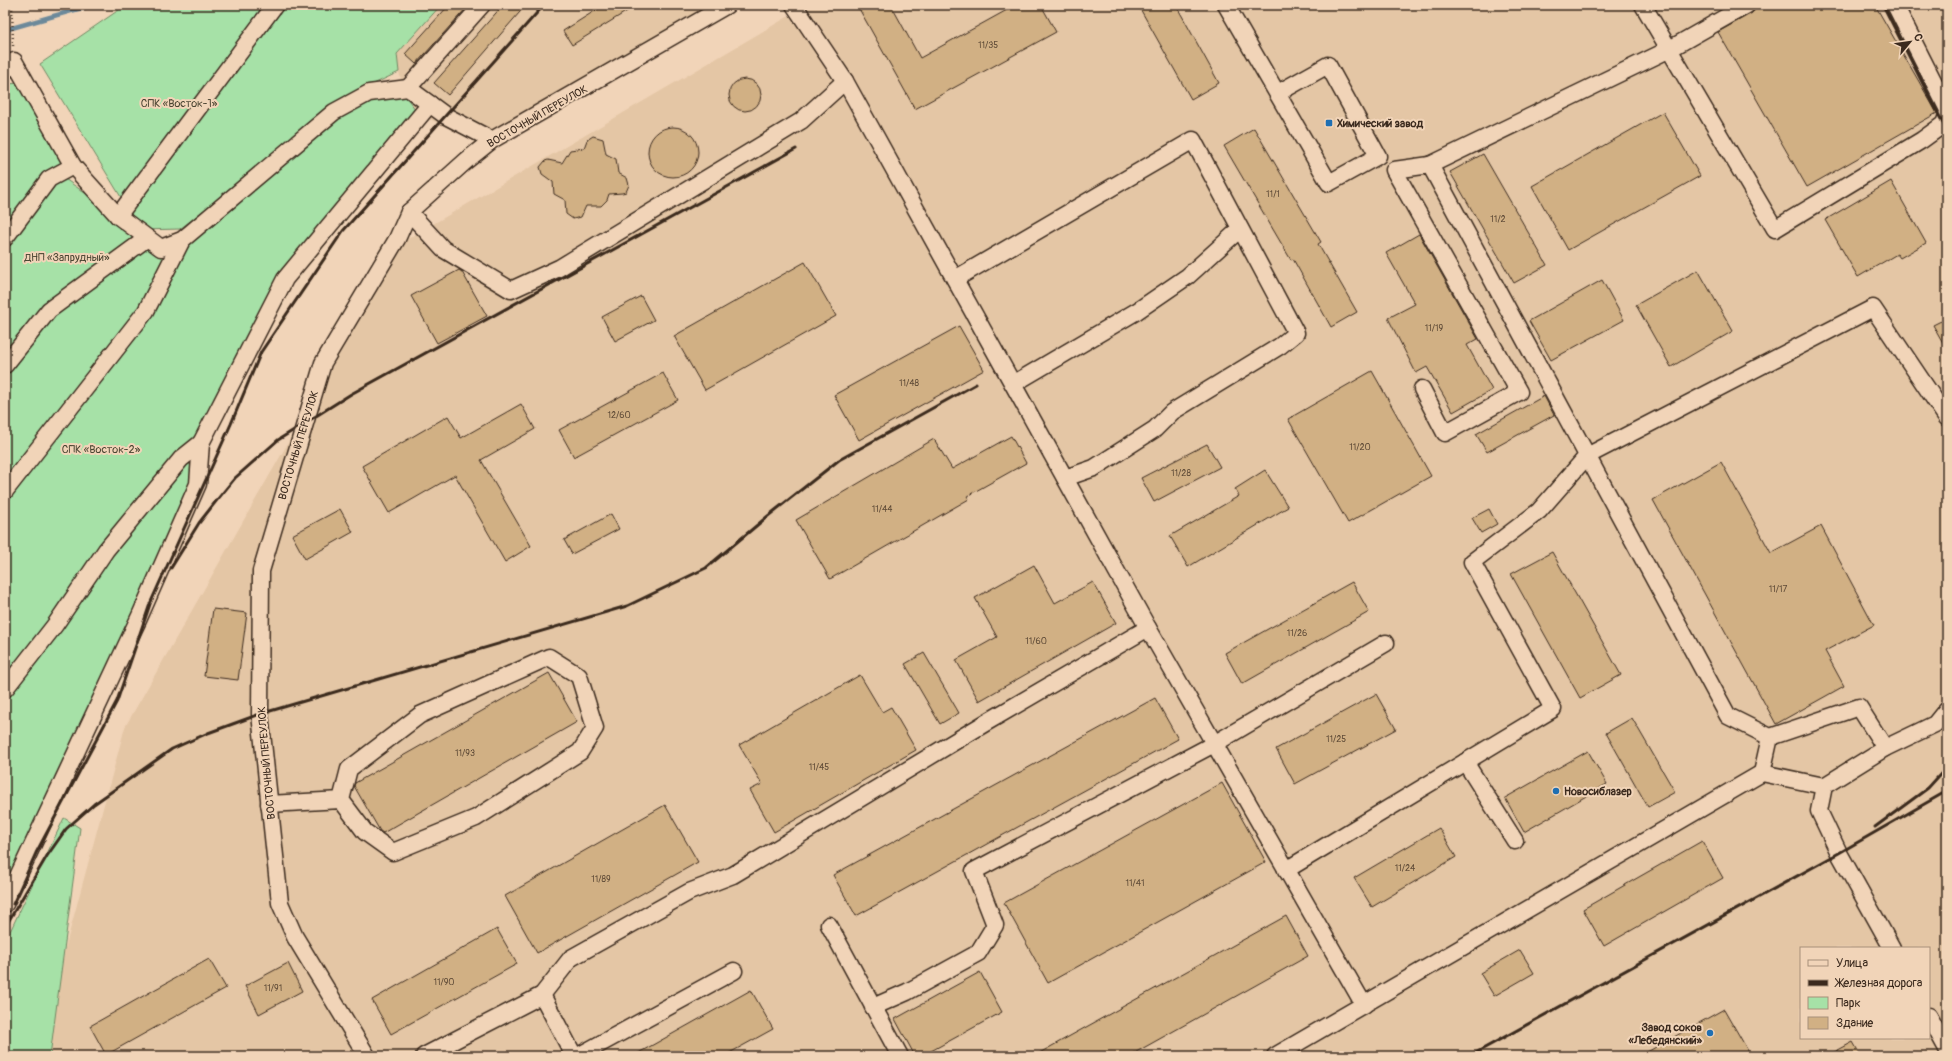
<svg xmlns="http://www.w3.org/2000/svg" width="1952" height="1061" viewBox="0 0 1952 1061" font-family="Pangolin,sans-serif">
<style>
.built{fill:#e4c6a5;fill-rule:evenodd}
.green{fill:#a6e1a7;stroke:#708662}
.lines{fill:none;stroke-linecap:round;stroke-linejoin:round}
.stream{stroke:#6c899a;stroke-width:4.5}
.building{fill:#d1b084;stroke:#3b2a1e}
.minor-casing{stroke:#3b2a1e;stroke-width:19}
.path{stroke:#3b2a1e;stroke-width:2.5;stroke-dasharray:1 3;stroke-linecap:butt}
.minor{stroke:#f1d4b8;stroke-width:16}
.rail{stroke:#3b2a1e;stroke-width:3}
.poi-dot{fill:#1f6fb2;stroke:#f1d4b8;stroke-width:1.5}
.labels{text-anchor:middle;stroke-width:4;stroke-linejoin:round;paint-order:stroke}
.number-label{font-size:9px;fill:#604c38}
.park-label{font-size:11px;fill:#4b4533;stroke:#f1d4b8}
.street-label{font-size:11px;fill:#3b2a1e;stroke:#f1d4b8}
.poi-label{font-size:11px;font-weight:bold;fill:#3b2a1e;stroke:#f1d4b8;text-anchor:start}
</style>
<rect width="100%" height="100%" fill="#f1d4b8"/>
<filter id="ink" filterUnits="userSpaceOnUse"><feTurbulence type="fractalNoise" baseFrequency=".025" numOctaves="2"/><feDisplacementMap in="SourceGraphic" scale="8" xChannelSelector="R" yChannelSelector="G"/><feConvolveMatrix kernelMatrix="1 2 1 2 8 2 1 2 1" color-interpolation-filters="sRGB"/></filter>
<g filter="url(#ink)">
<g class="built">
<polygon points="441,5 709,5 479,143 419,114 406,97 399,72 397,54"/>
<path d="M808,5H1947V1056H36L125,727L404,241ZM1801,948H1929V1038H1801Z"/>
</g>
<g class="green">
<polygon points="126,5 441,5 397,54 399,72 348,96 180,229 141,230 40,64"/>
<polygon points="23,83 62,163 65,179 85,193 157,253 358,99 406,97 419,114 279,278 200,463 5,898 5,84"/>
<polygon points="64,818 80,828 50,1056 5,1056 5,942"/>
</g>
<g class="lines">
<polyline class="stream" points="5,30 92,5"/>
</g>
<g class="building">
<polygon points="449,5 469,5 416,64 405,54"/>
<polygon points="503,5 526,5 448,95 434,83"/>
<polygon points="604,5 637,5 572,45 563,31"/>
<polygon points="857,5 891,5 920,58 1016,5 1041,5 1056,32 915,109"/>
<polygon points="1138,5 1176,5 1219,83 1191,99"/>
<polygon points="1758,5 1875,5 1937,113 1807,187 1718,32 1752,13"/>
<circle cx="745" cy="95" r="16"/>
<polygon points="1663,112 1700,176 1568,250 1532,186"/>
<circle cx="673" cy="152" r="25"/>
<polygon points="1254,128 1321,242 1318,244 1357,312 1331,327 1293,259 1291,260 1224,146"/>
<polygon points="593,136 603,139 606,154 616,159 618,173 627,178 629,185 626,192 622,193 609,194 607,200 601,206 586,206 581,217 573,219 566,214 565,200 554,194 553,182 542,174 540,167 545,161 548,160 562,163 570,150 584,148 587,140"/>
<polygon points="1483,154 1547,265 1514,283 1450,172"/>
<polygon points="1891,181 1926,243 1900,258 1897,254 1858,277 1825,220"/>
<polygon points="1419,234 1478,339 1467,345 1492,390 1453,412 1427,367 1416,373 1388,318 1415,304 1386,253"/>
<polygon points="805,262 836,316 705,390 674,336"/>
<polygon points="459,270 462,272 487,316 437,343 411,296"/>
<polygon points="1698,270 1733,331 1671,367 1636,305"/>
<polygon points="1602,280 1624,320 1551,360 1529,321"/>
<polygon points="641,296 654,320 615,341 602,317"/>
<polygon points="1947,318 1947,350 1933,325"/>
<polygon points="959,326 984,370 859,440 834,395"/>
<polygon points="1372,371 1431,476 1348,523 1288,419"/>
<polygon points="663,373 678,400 574,457 559,430"/>
<polygon points="1544,396 1554,415 1487,452 1476,434"/>
<polygon points="521,404 535,429 481,460 531,546 505,562 455,475 389,513 362,466 448,416 461,438"/>
<polygon points="1011,436 1026,463 967,496 969,499 830,579 796,520 934,439 952,469"/>
<polygon points="1207,444 1220,467 1154,502 1141,478"/>
<polygon points="1721,462 1771,553 1821,526 1874,625 1825,651 1844,686 1776,724 1653,500"/>
<polygon points="1265,470 1288,507 1188,567 1170,536 1239,496 1235,489"/>
<polygon points="340,509 353,532 305,559 292,535"/>
<polygon points="1489,509 1497,524 1481,533 1472,518"/>
<polygon points="611,514 619,529 572,554 564,540"/>
<polygon points="1552,552 1621,675 1580,698 1511,574"/>
<polygon points="1034,565 1055,603 1093,582 1116,623 979,701 956,660 997,637 975,598"/>
<polygon points="1352,582 1369,612 1242,684 1225,653"/>
<polygon points="213,609 247,613 238,680 204,676"/>
<polygon points="924,653 959,713 940,724 905,664"/>
<polygon points="549,673 577,722 383,833 380,831 354,786 355,783"/>
<polygon points="860,675 882,712 891,707 916,750 774,832 750,790 762,784 739,745"/>
<polygon points="1376,694 1396,729 1295,784 1276,749"/>
<polygon points="1155,698 1178,739 856,916 833,875"/>
<polygon points="1632,718 1675,792 1648,807 1606,733"/>
<polygon points="1588,751 1607,784 1524,832 1505,798"/>
<polygon points="1222,783 1266,862 1048,983 1004,903"/>
<polygon points="665,805 698,862 537,953 505,896"/>
<polygon points="1439,828 1456,857 1372,907 1354,878"/>
<polygon points="1702,841 1723,878 1604,946 1583,909"/>
<polygon points="1286,916 1308,956 1129,1056 1034,1056"/>
<polygon points="497,929 517,964 391,1034 372,1000"/>
<polygon points="1520,950 1534,973 1494,996 1480,973"/>
<polygon points="209,959 226,988 106,1055 90,1026"/>
<polygon points="288,963 302,991 259,1014 245,986"/>
<polygon points="980,972 1002,1012 922,1056 915,1056 895,1019"/>
<polygon points="751,990 773,1029 724,1056 633,1056"/>
<polygon points="1724,1009 1751,1056 1640,1056"/>
<polygon points="1853,1042 1861,1056 1827,1056"/>
</g>
<g class="lines">
<defs>
<g id="minor">
<polyline points="794,5 845,81 1148,628 1364,1005"/>
<polyline points="1226,5 1329,183 1378,156 1328,65 1278,93"/>
<polyline points="1643,5 1775,229 1922,140 1944,124 1947,115"/>
<polyline points="1747,5 1668,50 1430,165 1728,716 1770,737 1859,707 1885,748"/>
<polyline points="1895,5 1947,108"/>
<polyline points="5,71 14,61 73,166 118,216 161,248 182,240 334,112 369,93 408,88 446,116 492,140"/>
<polyline points="408,88 482,5"/>
<polyline points="409,212 443,249 511,290 559,268 801,121 845,81"/>
<polyline points="118,216 275,5"/>
<polyline points="5,238 49,179 73,166"/>
<polyline points="955,279 1193,140 1296,333 1280,346 1172,412 1155,429 1094,468 1065,478"/>
<polyline points="5,365 49,310 146,239"/>
<polyline points="1013,384 1137,311 1188,276 1240,229"/>
<polyline points="1422,389 1445,433 1519,392 1394,170 1430,165"/>
<polyline points="201,443 285,279 430,104"/>
<polyline points="5,491 146,311 182,240"/>
<polyline points="5,689 55,625 106,550 181,459 201,443 198,484 139,618 5,904"/>
<polyline points="1465,762 1515,841"/>
<polyline points="1762,773 1770,737"/>
<polyline points="269,804 341,800 349,769 420,715 549,657 579,676 595,728 580,752 476,818 393,852 365,832 341,800"/>
<polyline points="1286,870 1553,709 1472,562 1539,511 1587,456 1873,308 1947,418"/>
<polyline points="829,925 900,1056"/>
<polyline points="1892,948 1839,853 1819,811 1824,786 1885,748 1935,724 1947,709"/>
<polyline points="542,995 574,1056"/>
<polyline points="873,1007 907,992 978,953 995,925 974,871 1214,744 1386,643"/>
<polyline points="1929,1016 1947,1049"/>
<polyline points="367,1056 295,937 280,903 260,714 261,571 323,363 397,239 409,212 467,160 492,140 727,5"/>
<polyline points="424,1056 542,995 571,958 689,892 733,875 987,722 1148,628"/>
<polyline points="578,1056 734,971"/>
<polyline points="1275,1056 1762,773 1824,786"/>
</g>
</defs>
<use href="#minor" class="minor-casing"/>
<polyline class="path" points="12,5 13,46"/>
<use href="#minor" class="minor"/>
<g class="rail">
<polyline points="1883,5 1947,131"/>
<polyline points="171,568 199,523 217,500 235,478 278,440 351,394 796,149"/>
<polyline points="1875,827 1928,788 1947,767"/>
<polyline points="13,904 36,853 117,701 150,604 231,424 261,352 343,231 544,5"/>
<polyline points="5,927 47,856 66,829 94,804 172,749 208,733 260,714 627,606 706,568 768,516 839,460 976,384"/>
<polyline points="1470,1056 1839,853 1947,791"/>
</g>
</g>
</g>
<g class="poi-dot">
<rect x="1325" y="119" width="8" height="8" rx="2"/>
<circle cx="1556" cy="791" r="4"/>
<circle cx="1710" cy="1033" r="4"/>
</g>
<g class="labels">
<g class="number-label">
<text x="988" y="48">11/35</text>
<text x="1273" y="197">11/1</text>
<text x="1498" y="222">11/2</text>
<text x="1434" y="331">11/19</text>
<text x="909" y="386">11/48</text>
<text x="619" y="418">12/60</text>
<text x="1360" y="450">11/20</text>
<text x="1181" y="476">11/28</text>
<text x="882" y="512">11/44</text>
<text x="1778" y="592">11/17</text>
<text x="1297" y="636">11/26</text>
<text x="1036" y="644">11/60</text>
<text x="1336" y="742">11/25</text>
<text x="465" y="756">11/93</text>
<text x="819" y="770">11/45</text>
<text x="1405" y="871">11/24</text>
<text x="601" y="882">11/89</text>
<text x="1135" y="886">11/41</text>
<text x="444" y="985">11/90</text>
<text x="273" y="991">11/91</text>
</g>
<g class="park-label">
<text x="179" y="107">СПК «Восток-1»</text>
<text x="67" y="261">ДНП «Запрудный»</text>
<text x="101" y="453">СПК «Восток-2»</text>
</g>
<g class="street-label">
<text transform="translate(537 116) rotate(-30)" y="4">ВОСТОЧНЫЙ ПЕРЕУЛОК</text>
<text transform="translate(298 445) rotate(-73)" y="4">ВОСТОЧНЫЙ ПЕРЕУЛОК</text>
<text transform="translate(266 763) rotate(-95)" y="4">ВОСТОЧНЫЙ ПЕРЕУЛОК</text>
</g>
<g class="poi-label">
<text x="1337" y="127">Химический завод</text>
<text x="1564" y="795">Новосиблазер</text>
<text x="1702" y="1031" text-anchor="end">Завод соков<tspan x="1702" dy="13">«Лебедянский»</tspan></text>
</g>
</g>
<rect width="1952" height="1061" fill="none" stroke="#f1d4b8" stroke-width="20"/>
<rect x="10" y="10" width="1932" height="1041" fill="none" stroke="#3b2a1e" stroke-width="1.5" filter="url(#ink)"/>
<rect x="1800" y="947" width="130" height="92" fill="#f1d4b8" stroke="#a8907a"/>
<rect x="1808" y="960" width="20" height="6" fill="#f1d4b8" stroke="#a8907a"/>
<text x="1836" y="967" font-size="12" fill="#3b2a1e">Улица</text>
<rect x="1808" y="980" width="20" height="6" fill="#3b2a1e" stroke="#a8907a"/>
<text x="1836" y="987" font-size="12" fill="#3b2a1e">Железная дорога</text>
<rect x="1808" y="997" width="20" height="12" fill="#a6e1a7" stroke="#a8907a"/>
<text x="1836" y="1007" font-size="12" fill="#3b2a1e">Парк</text>
<rect x="1808" y="1017" width="20" height="12" fill="#d1b084" stroke="#a8907a"/>
<text x="1836" y="1027" font-size="12" fill="#3b2a1e">Здание</text>
<g transform="translate(1910 42) rotate(61)" stroke="#f1d4b8" stroke-width="3" paint-order="stroke">
<path d="M0-3L7 15L0 10L-7 15Z" fill="#3b2a1e"/>
<text y="-6" font-size="11" font-weight="bold" text-anchor="middle" fill="#3b2a1e">С</text>
</g>
</svg>
